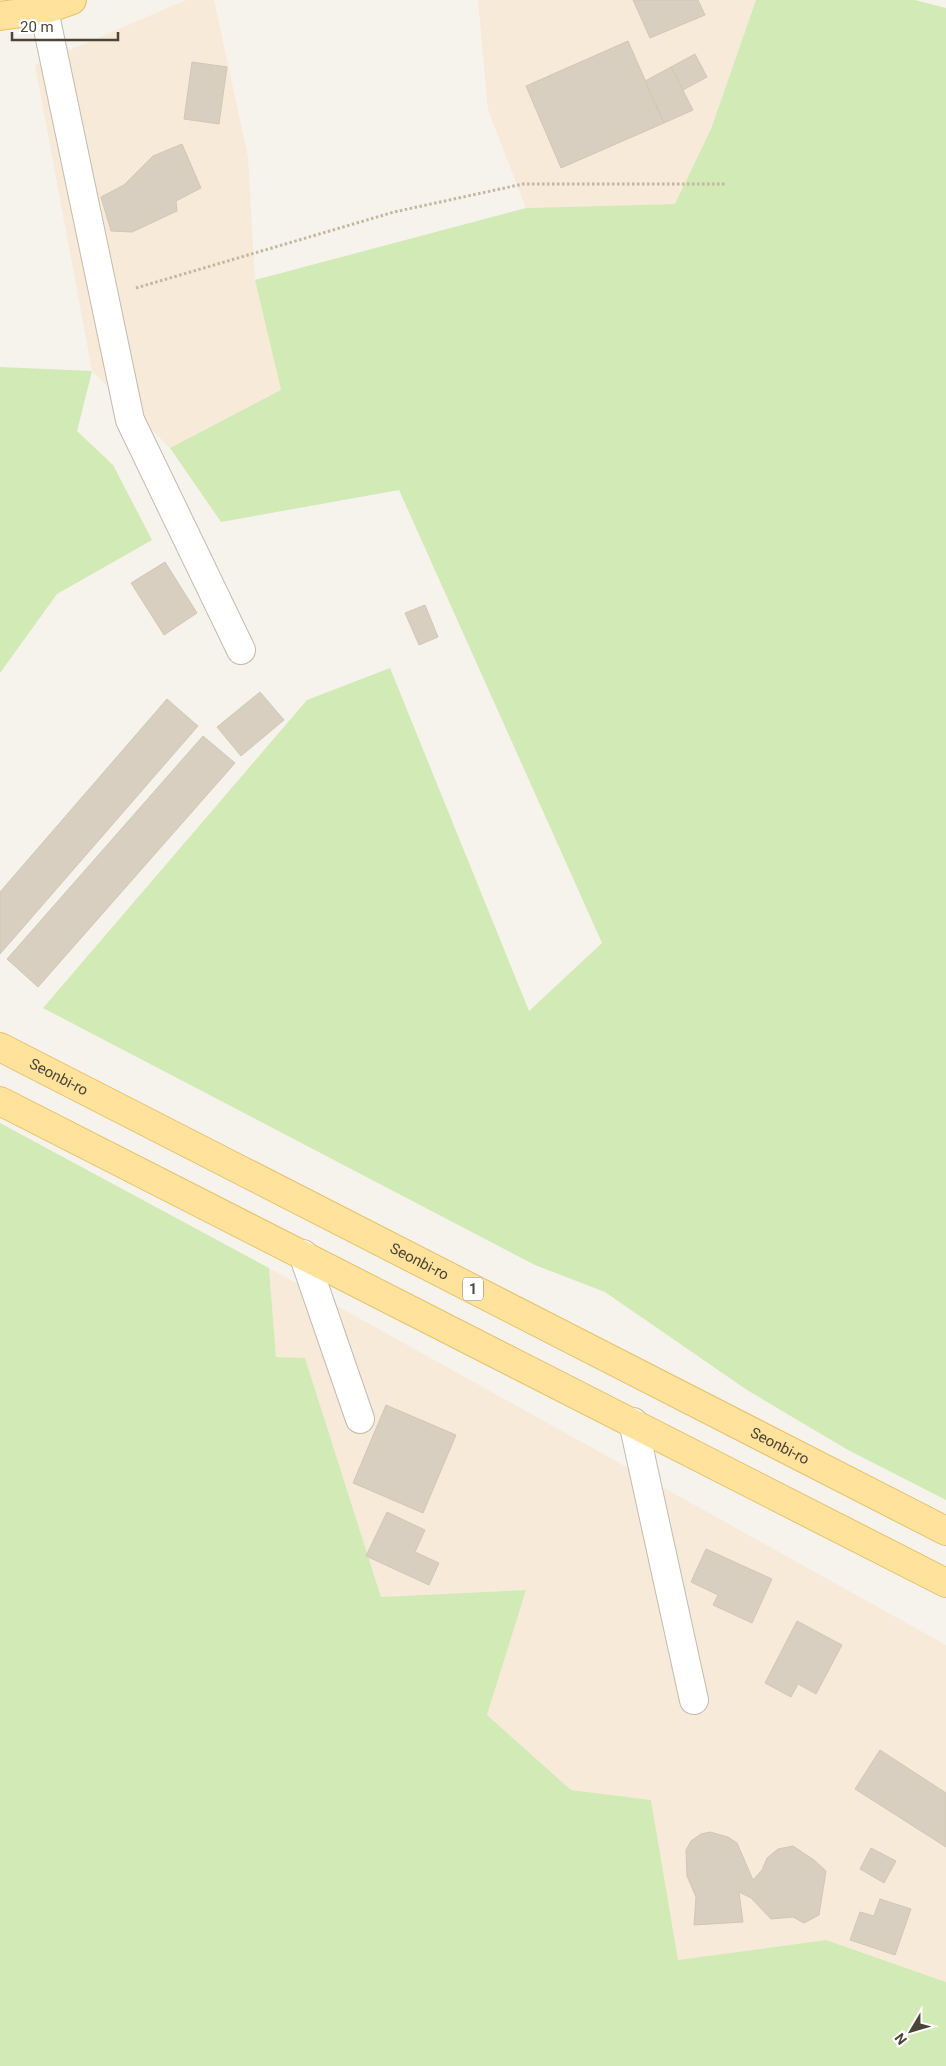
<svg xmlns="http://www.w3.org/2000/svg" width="946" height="2066" viewBox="0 0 946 2066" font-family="Roboto,sans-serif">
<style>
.commercial{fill:#f7ead8}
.green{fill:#d2eab5}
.building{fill:#d8cfc1;stroke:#d3c7b4}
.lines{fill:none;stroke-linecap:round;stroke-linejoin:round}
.minor-casing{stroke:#c2bbae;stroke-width:30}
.major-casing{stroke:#e6c16a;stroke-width:30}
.path{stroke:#c4b79f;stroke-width:3;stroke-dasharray:2.5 2.5;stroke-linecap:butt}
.minor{stroke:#fff;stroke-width:28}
.major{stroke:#ffe39c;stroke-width:28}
.labels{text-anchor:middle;stroke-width:5;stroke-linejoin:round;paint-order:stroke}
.shield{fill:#fff;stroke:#817c74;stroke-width:1}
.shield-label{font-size:14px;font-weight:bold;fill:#4b4439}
.street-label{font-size:15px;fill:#4b4439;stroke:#fff}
</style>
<rect width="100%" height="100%" fill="#f6f3ec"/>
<g class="commercial">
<polygon points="186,0 214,0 248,157 255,280 281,390 170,448 92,371 35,65"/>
<polygon points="478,0 756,0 711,129 676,204 526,208 488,110"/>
<polygon points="269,1268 946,1645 946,1982 826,1940 678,1960 651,1800 571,1790 487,1715 526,1590 381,1597 305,1358 276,1358"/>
</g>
<g class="green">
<polygon points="756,0 915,0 946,8 946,1500 848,1450 747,1390 605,1292 535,1265 43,1008 307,700 390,668 529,1011 602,943 399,490 221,522 170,448 281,390 255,280 526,208 675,204 711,129"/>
<polygon points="0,367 92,371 77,431 113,465 152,540 57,594 0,673"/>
<polygon points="0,1123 269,1268 276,1357 305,1358 381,1597 526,1590 487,1715 571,1790 651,1800 678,1960 826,1940 946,1982 946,2066 0,2066"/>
</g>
<g class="building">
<polygon points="633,0 698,0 705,15 650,38"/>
<polygon points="628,41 664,123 561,168 526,86"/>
<polygon points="695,54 707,77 683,90 671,67"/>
<polygon points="192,62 227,67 219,124 184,119"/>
<polygon points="671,67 693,110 664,123 645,81"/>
<polygon points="182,144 201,188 176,201 177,211 132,232 111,231 101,197 124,185 153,156"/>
<polygon points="165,562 197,613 164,635 131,583"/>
<polygon points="425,605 438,637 419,645 405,613"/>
<polygon points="260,692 284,720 241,756 217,727"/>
<polygon points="167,699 198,726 0,954 0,892"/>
<polygon points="203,736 235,763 38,987 7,959"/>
<polygon points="386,1405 456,1435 423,1513 353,1483"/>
<polygon points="387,1512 425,1530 415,1552 439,1563 429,1585 366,1556"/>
<polygon points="706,1549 772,1579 752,1623 713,1605 718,1595 691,1582"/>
<polygon points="797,1621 842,1645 816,1694 798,1684 791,1697 765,1683"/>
<polygon points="880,1750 946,1793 946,1847 855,1789"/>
<polygon points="710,1832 728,1837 737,1843 753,1880 762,1870 767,1858 778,1849 793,1846 814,1860 826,1871 819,1915 804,1923 793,1917 771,1919 751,1898 739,1892 743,1922 694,1925 696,1897 687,1876 686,1850 691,1841 701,1834"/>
<polygon points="871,1848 896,1861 884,1883 860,1869"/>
<polygon points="880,1899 911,1909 895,1955 850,1940 860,1912 874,1916"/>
</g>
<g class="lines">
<defs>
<g id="minor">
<polyline points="44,10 130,420 241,650"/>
<polyline points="303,1254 360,1419"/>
<polyline points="633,1422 694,1700"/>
</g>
<g id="major">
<polyline points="0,16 44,10 72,0"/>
<path id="s1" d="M0,1047L946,1531"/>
<polyline points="0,1101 946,1583"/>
</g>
</defs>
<use href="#minor" class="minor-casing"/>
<use href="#major" class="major-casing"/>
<polyline class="path" points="136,288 394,212 523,184 725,184"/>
<use href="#minor" class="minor"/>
<use href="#major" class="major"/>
</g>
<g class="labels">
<rect class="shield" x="463" y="1277.5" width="20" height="23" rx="4"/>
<g class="shield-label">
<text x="473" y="1294">1</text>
</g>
<g class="street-label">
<text dy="5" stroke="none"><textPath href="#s1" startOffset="66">Seonbi-ro</textPath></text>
<text dy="5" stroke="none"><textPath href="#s1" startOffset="471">Seonbi-ro</textPath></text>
<text dy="5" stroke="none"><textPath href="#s1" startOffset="876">Seonbi-ro</textPath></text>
</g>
</g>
<g transform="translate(911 2031) rotate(232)" stroke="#ffffff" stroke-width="4" paint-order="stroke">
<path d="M0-4L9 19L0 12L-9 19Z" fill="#4b4439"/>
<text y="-8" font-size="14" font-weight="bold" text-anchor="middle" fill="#4b4439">N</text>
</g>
<path d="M12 32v8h106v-8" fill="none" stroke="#4b4439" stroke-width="2.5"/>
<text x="20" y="32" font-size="15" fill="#4b4439" stroke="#ffffff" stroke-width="4" paint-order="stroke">20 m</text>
</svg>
